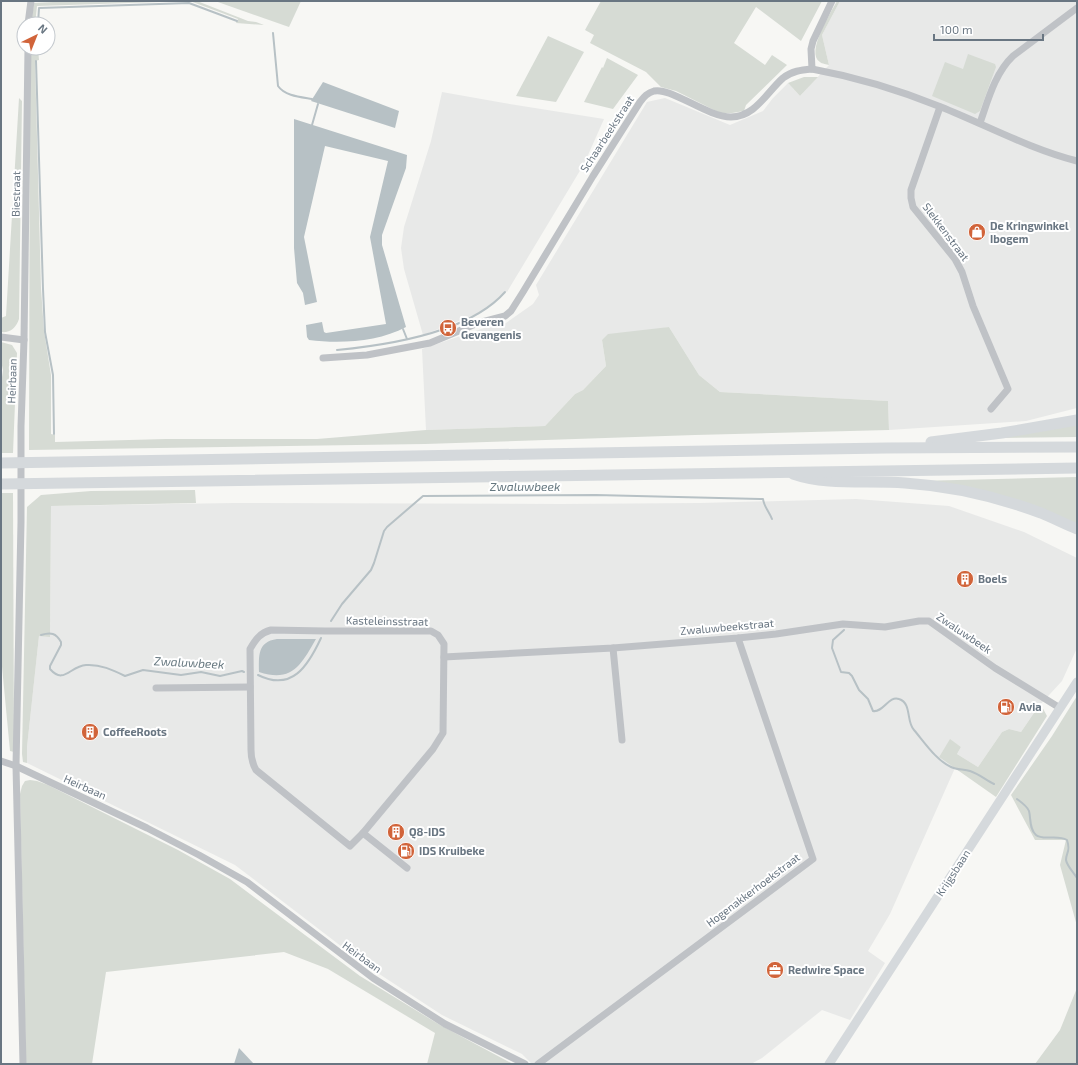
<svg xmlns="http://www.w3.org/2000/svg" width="1078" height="1065" viewBox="0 0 1078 1065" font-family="'Exo 2',sans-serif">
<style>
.built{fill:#e8e9e8}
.green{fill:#d6dbd4}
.water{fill:#b7c1c5}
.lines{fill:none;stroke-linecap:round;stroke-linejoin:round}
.stream{stroke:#b7c1c5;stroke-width:2}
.minor{stroke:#bfc2c6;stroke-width:7}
.major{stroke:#d5d9dc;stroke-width:9}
.highway{stroke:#d5d9dc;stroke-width:11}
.labels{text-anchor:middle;stroke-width:4;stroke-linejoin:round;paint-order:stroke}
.street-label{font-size:11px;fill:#697682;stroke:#fff}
.poi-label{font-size:11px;font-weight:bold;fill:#697682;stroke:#fff;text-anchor:start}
.water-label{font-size:12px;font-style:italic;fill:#65777f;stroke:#fff}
</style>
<rect width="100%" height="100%" fill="#f7f7f4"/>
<g class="built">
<polygon points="840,1 1077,1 1077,408 1026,421 889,430 888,401 720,392 699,375 669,327 602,340 606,366 583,390 575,394 545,426 426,430 422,349 484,328 498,326 506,323 533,304 539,295 536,285 647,102 665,98 730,125 763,111 773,98 788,83 800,96 829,65 822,35"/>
<polygon points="442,92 504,103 604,119 584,164 507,292 505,291 490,306 474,315 423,335 404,269 401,248 404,227 431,141"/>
<polygon points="856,499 949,506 1024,532 1077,558 1077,648 1062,681 1038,707 1021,732 1009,729 1002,732 978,767 957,754 961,747 950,740 939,757 955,768 890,914 868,951 885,963 850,1020 822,1010 762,1058 751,1064 532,1064 522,1054 442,1015 367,966 235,865 27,763 27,747 39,636 50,636 51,506 234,503 561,504 700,503"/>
</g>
<g class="green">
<polygon points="72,1 197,1 248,21 256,22 264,25 236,23 238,19 190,1 37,6 35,24 31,24 34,3"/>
<polygon points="215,1 301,1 289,27"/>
<polygon points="601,1 822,1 801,41 756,7 734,43 765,65 772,55 787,65 746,105 744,111 732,113 720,113 676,91 661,87 646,72 590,43 594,35 585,30"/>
<path d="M837,1H840L822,35L829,65C827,64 822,64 820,62C805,53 831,12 837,1Z"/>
<polygon points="548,36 584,52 556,102 516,96"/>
<polygon points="30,48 38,48 39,60 35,61 41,288 44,331 51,375 51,434 55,435 55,442 166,439 317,439 426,430 545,426 575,394 583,390 606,366 602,340 608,334 669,327 699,375 720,392 888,401 889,430 695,435 425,444 29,450"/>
<polygon points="968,54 995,64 996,67 980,111 975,114 932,96 945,62 963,69"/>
<polygon points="607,58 638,75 613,109 584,102 602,67 603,68"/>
<polygon points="804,77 818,77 800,96 788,83"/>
<path d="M19,98L22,101L19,319C16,328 10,333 1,332V318L6,316Z"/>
<polygon points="1,342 12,345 17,353 13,453 1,453 1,384 3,370 1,361"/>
<polygon points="1077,424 1077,437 1000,438"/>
<polygon points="1077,477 1077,526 917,481"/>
<polygon points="195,490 196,503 51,506 50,637 39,636 27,747 27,763 23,762 22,754 27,507 41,495 91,491"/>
<polygon points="1,493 13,493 14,752 10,751 1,656"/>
<polygon points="1077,696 1077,926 1060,865 1066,840 1035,840 1011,795 1052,736"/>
<polygon points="1041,705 1047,716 996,797 939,757 950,739 961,747 957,754 978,767 1002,732 1009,729 1021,732 1038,707"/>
<polygon points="30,780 37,781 48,785 178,850 230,879 360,976 440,1025 513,1064 427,1064 435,1033 328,969 284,952 106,972 92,1064 26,1064 20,794 22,786 25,781"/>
<polygon points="1077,988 1077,1064 1035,1064 1060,1030"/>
</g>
<g class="water">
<polygon points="323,82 399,111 395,128 311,101"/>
<path d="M294,119L407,155L406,168L382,235V245L406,327C378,342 340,344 309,340L307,337L306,325L322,322L324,332L326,333L386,324L370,237L388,161L325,146L304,237L317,302L305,305L303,293L297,283L294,248Z"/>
<path d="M277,639H316C301,665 292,683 259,672C259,656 257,642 277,639Z"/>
<polygon points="239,1048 254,1064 234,1064"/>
</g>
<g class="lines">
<g class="stream">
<polyline points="38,24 39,8 189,3 237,21"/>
<path d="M273,33L278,86C285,96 300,97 312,99"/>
<polyline points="36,61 43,289 45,332 53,375 54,434"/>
<polyline points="312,125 318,104"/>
<polyline points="403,329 407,339"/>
<path d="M337,350C389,345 469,333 505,292"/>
<path d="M331,621L342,604L371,570L374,563L384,531L387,527L423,496L596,495L760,499H763C764,507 769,511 772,519"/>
<path d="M844,630L833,640L832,648L841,672L849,673L852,676L859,690L868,699L873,711C883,713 889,695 899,699C912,703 906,722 914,730C925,743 936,760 951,767C957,770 964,769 970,771C979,774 986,780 994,784"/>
<path d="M41,635C51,632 56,633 61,642V645L50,666V669C64,685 70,666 86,665C100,664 113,670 125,676L143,670L181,675L201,672L220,676L242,671L244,672"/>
<path d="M258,675C292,692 308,666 321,638"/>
<path d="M1017,799C1021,802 1027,806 1029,811C1031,818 1029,829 1036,835C1043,841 1057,834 1067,840C1071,852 1066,852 1066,860C1067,866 1074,873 1077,878"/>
</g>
<g class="minor">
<polyline points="28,24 31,1"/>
<polyline points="812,69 811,49 813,41 832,1"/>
<polyline points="940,107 911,190 911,198 913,207 955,259 962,272 973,306 1008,389 991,409"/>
<path d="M980,123C988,100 995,73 1013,56L1077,8"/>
<polyline points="1,337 24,340"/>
<path d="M323,358L367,355L430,343L478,323L505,316L511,311L523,292L593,176L640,102C644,97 647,93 654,91C671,87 707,117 731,117C755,117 767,92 783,78C792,71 801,70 812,69C856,77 899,90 941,107C986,125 1030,149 1077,161"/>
<path d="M271,630L325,631H431L438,635L444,644L443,733L433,749L363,833L350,846L256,770C252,763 251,758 251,750L250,649C256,639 260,633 271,630Z"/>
<polyline points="613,648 622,740"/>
<polyline points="444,657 613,648 738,638 776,634 843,624 885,627 919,621 929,621 995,668 1060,708"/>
<polyline points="156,688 250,687"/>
<polyline points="1,761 16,766 147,828 199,855 247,882 373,978 445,1024 525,1064"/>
<polyline points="363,833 407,868"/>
<polyline points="23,1064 16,766 21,522 21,426 24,340 28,48"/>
<polyline points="538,1064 813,859 738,638"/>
</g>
<polyline class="major" points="829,1064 1077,682"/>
<g class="highway">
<polyline points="931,442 1002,433 1077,420"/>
<polyline points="1,463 886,448 1077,447"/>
<path d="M793,474C827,486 868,480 905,483C950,486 998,497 1041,513C1053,518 1065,524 1077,529"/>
<polyline points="1,484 1077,468"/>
</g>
</g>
<defs>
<symbol id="shop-disc" viewBox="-11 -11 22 22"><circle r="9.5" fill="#d1643a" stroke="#fff"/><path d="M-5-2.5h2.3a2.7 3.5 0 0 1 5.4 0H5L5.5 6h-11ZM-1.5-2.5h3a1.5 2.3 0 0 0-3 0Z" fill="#fff"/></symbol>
<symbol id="bus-disc" viewBox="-11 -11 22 22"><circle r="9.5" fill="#d1643a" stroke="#fff"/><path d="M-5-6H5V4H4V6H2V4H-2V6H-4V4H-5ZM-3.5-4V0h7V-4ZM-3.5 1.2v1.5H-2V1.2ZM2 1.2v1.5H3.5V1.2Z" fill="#fff"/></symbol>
<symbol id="building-disc" viewBox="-11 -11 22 22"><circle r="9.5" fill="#d1643a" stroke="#fff"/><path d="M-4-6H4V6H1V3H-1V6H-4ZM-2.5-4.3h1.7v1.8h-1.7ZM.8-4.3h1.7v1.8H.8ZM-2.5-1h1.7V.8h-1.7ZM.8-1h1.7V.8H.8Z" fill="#fff"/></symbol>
<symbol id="fuel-disc" viewBox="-11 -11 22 22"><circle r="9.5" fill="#d1643a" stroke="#fff"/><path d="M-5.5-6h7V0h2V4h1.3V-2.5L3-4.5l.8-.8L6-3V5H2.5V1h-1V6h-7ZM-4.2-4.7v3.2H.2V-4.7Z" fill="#fff"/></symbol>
<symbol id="office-disc" viewBox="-11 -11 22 22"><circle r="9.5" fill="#d1643a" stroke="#fff"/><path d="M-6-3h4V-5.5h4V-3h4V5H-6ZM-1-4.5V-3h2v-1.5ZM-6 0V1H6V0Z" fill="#fff"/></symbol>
</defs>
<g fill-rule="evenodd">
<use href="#shop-disc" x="967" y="222" width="20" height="20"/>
<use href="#bus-disc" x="438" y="318" width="20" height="20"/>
<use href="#building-disc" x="955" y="569" width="20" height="20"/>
<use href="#fuel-disc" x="996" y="697" width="20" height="20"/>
<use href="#building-disc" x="80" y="722" width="20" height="20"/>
<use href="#building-disc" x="386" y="822" width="20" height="20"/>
<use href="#fuel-disc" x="396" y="841" width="20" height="20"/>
<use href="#office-disc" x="765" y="960" width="20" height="20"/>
</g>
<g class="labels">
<g class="street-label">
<text transform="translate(607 134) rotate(-57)" y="4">Schaarbeekstraat</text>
<text transform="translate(16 194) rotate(-89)" y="4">Biestraat</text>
<text transform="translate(946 232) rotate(53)" y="4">Slekkenstraat</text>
<text transform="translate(12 381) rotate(-88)" y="4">Heirbaan</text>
<text transform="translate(387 621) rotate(1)" y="4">Kasteleinsstraat</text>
<text transform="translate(727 627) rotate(-5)" y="4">Zwaluwbeekstraat</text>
<text transform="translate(964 633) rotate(34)" y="4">Zwaluwbeek</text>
<text transform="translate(85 787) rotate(24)" y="4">Heirbaan</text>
<text transform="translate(953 873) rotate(-57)" y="4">Krijgsbaan</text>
<text transform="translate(753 890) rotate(-37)" y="4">Hogenakkerhoekstraat</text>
<text transform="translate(362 957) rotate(36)" y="4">Heirbaan</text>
</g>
<g class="poi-label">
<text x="990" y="230">De Kringwinkel<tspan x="990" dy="13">Ibogem</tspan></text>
<text x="461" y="326">Beveren<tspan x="461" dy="13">Gevangenis</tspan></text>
<text x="978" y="583">Boels</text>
<text x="1019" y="711">Avia</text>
<text x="103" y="736">CoffeeRoots</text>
<text x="409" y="836">Q8-IDS</text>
<text x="419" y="855">IDS Kruibeke</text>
<text x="788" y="974">Redwire Space</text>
</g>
<g class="water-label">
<text x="525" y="491">Zwaluwbeek</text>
<text transform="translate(189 663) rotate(3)" y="4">Zwaluwbeek</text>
</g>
</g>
<rect width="1078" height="1065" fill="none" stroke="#697682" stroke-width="4"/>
<g transform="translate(36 36) rotate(43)"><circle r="19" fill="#ffffff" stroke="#c3c8cd"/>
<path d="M0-3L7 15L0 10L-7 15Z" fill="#d1643a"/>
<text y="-6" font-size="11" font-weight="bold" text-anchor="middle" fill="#697682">N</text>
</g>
<path d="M934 34v6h109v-6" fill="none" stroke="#697682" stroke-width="2"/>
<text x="940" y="34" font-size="12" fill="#697682" stroke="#ffffff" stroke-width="3" paint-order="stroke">100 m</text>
</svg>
